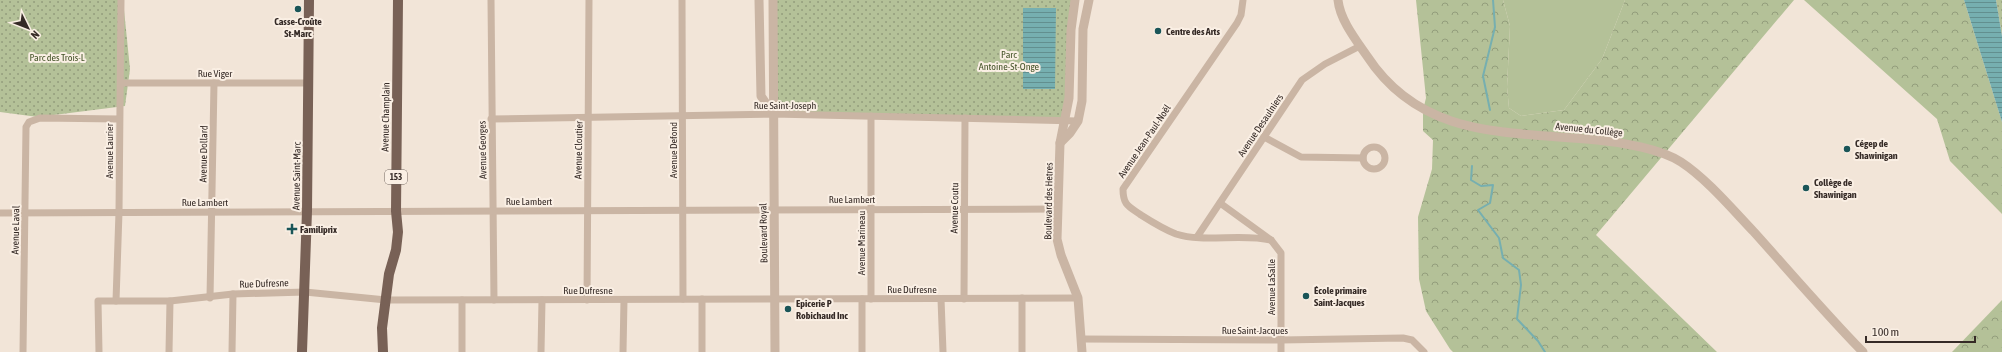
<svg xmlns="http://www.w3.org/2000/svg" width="2002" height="352" viewBox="0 0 2002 352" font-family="'Asap Condensed',sans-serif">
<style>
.green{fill:#b4c198}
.forest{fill:url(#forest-crowns)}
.park{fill:url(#park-dots)}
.water{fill:url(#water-rules)}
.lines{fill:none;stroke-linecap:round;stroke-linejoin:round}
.stream{stroke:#76afb0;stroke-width:2}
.minor{stroke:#cab5a4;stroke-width:7}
.tertiary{stroke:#cab5a4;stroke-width:9}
.primary{stroke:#786156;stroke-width:10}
.poi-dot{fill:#1a5558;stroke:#faefe4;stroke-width:1.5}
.labels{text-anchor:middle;stroke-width:4;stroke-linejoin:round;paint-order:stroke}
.shield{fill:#faefe4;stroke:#70655f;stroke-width:1}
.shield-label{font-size:9px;font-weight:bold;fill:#352a26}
.poi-label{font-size:10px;font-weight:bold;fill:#352a26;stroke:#faefe4;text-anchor:start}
.park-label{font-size:10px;fill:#455429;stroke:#faefe4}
.street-label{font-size:10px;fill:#352a26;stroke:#faefe4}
</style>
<defs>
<pattern id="forest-crowns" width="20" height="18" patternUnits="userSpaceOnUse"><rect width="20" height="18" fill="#b4c198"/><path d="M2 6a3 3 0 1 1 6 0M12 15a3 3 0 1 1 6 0" fill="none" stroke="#939d7c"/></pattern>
<pattern id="park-dots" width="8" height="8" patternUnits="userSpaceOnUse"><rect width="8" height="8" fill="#b4c198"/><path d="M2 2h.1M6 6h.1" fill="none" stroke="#939d7c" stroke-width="1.8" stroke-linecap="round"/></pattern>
<pattern id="water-rules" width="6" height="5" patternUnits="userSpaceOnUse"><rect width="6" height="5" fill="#76afb0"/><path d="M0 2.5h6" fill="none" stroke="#628f8f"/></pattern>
</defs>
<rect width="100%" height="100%" fill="#f2e5d8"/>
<polygon class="green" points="1503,0 1625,0 1602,59 1564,110 1521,116 1509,108 1507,87 1510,26"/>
<g class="forest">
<polygon points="1416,0 1503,0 1510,26 1507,87 1509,108 1521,116 1564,110 1602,59 1625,0 1794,0 1596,235 1717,352 1453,352 1450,349 1426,311 1419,279 1418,217 1432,169 1433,140 1423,131 1423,110 1426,98"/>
<polygon points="1804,0 1964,0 2002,122 2002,214 1950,161 1937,119"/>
<polygon points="2002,300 2002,352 1952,352"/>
</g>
<g class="park">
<polygon points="0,0 123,0 130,69 125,106 38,117 0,112"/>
<polygon points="771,0 1073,0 1066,120 773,114"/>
<polygon points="1996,0 2002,0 2002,36"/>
</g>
<g class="water">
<polygon points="1964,0 1996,0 2002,36 2002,122"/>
<polygon points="1023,8 1056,8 1055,89 1023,89"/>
</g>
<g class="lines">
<g class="stream">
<polyline points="1490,110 1483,76 1495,27 1493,0"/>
<polyline points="1472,166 1471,180 1481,186 1493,185 1490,203 1478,210 1499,238 1503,258 1519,270 1521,285 1517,319 1538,341 1545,352"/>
</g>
<g class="minor">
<polyline points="491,0 494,300"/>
<polyline points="682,0 683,299"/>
<path d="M1243,0L1241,15L1237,23L1123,189C1123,205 1128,206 1141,215C1152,222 1163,229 1176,234C1204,243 1240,233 1271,240"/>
<polyline points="121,83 309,83"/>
<polyline points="871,116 871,299"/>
<polyline points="491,119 773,114 1078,121"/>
<polyline points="1264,137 1301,157 1363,158"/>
<circle cx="1374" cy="158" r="11"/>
<polyline points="1220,203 1271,240 1281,253 1281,352"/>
<polyline points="0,213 1057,209"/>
<polyline points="1197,237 1302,80 1325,64 1360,46"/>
<polyline points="210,298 214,83"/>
<polyline points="862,299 862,352"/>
<polyline points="941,299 943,352"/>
<polyline points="964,299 965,118"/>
<polyline points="462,300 462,352"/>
<polyline points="587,300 589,0"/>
<polyline points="116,301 119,212 121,0"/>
<polyline points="1082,339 1281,340 1403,338 1412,340 1424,352"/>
<polyline points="23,352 26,127 29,122 40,118 119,119"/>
<polyline points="99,352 98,301 170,301 233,294 305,292 386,300 1078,298"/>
<polyline points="169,352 170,301"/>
<polyline points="232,352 233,294"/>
<polyline points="541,352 542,300"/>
<polyline points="623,352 624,300"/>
<polyline points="702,352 702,299"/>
<polyline points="1022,352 1022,298"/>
</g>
<g class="tertiary">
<polyline points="759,0 761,96 773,114"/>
<polyline points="773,0 775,352"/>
<polyline points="1075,0 1071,30 1069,98 1060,143 1057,239 1061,255 1078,298 1082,352"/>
<path d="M1338,0C1340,20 1356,40 1367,56C1422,140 1509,131 1597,140C1621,142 1661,149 1681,162C1707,179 1733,210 1754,232C1790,272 1825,313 1863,352"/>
<polyline points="1060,143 1070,133 1078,121 1082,101 1083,29 1089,0"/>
</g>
<g class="primary">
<polyline points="302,352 307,211 309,0"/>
<polyline points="383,352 382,328 389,274 396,250 398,232 396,211 398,0"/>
</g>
</g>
<g class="poi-dot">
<circle cx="298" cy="9" r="4"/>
<circle cx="1158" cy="31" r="4"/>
<circle cx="1847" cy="149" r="4"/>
<circle cx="1806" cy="188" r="4"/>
<path d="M290 223h4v4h4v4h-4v4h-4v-4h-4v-4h4z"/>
<circle cx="1306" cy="296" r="4"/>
<circle cx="788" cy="309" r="4"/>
</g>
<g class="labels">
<rect class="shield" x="385" y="170" width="22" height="14" rx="3"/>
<g class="shield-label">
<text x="396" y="180">153</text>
</g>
<g class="poi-label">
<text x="298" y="25" text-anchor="middle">Casse-Croûte<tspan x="298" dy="12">St-Marc</tspan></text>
<text x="1166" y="35">Centre des Arts</text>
<text x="1855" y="147">Cégep de<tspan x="1855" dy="12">Shawinigan</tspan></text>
<text x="1814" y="186">Collège de<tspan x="1814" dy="12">Shawinigan</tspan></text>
<text x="300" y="233">Familiprix</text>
<text x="1314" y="294">École primaire<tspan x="1314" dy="12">Saint-Jacques</tspan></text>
<text x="796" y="307">Epicerie P<tspan x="796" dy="12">Robichaud Inc</tspan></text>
</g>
<g class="park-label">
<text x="1009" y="58">Parc<tspan x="1009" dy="12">Antoine-St-Onge</tspan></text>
<text x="57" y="61">Parc des Trois-L</text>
</g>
<g class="street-label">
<text x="215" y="77">Rue Viger</text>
<text x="785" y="109">Rue Saint-Joseph</text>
<text transform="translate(385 117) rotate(-89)" y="4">Avenue Champlain</text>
<text transform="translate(1260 125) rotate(-56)" y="4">Avenue Desaulniers</text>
<text transform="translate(1589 129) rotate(6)" y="4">Avenue du Collège</text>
<text transform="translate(1144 141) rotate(-56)" y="4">Avenue Jean-Paul-Noël</text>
<text transform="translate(482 150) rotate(-91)" y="4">Avenue Georges</text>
<text transform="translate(578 150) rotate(-89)" y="4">Avenue Cloutier</text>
<text transform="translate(673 150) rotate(-90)" y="4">Avenue Defond</text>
<text transform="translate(109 151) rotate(-90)" y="4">Avenue Laurier</text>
<text transform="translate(203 154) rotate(-89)" y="4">Avenue Dollard</text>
<text transform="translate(296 176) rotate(-89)" y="4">Avenue Saint-Marc</text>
<text x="852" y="203">Rue Lambert</text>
<text x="529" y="205">Rue Lambert</text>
<text transform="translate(1048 201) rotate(-89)" y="4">Boulevard des Hetres</text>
<text x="205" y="206">Rue Lambert</text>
<text transform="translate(954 208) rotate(-89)" y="4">Avenue Coutu</text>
<text transform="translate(15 230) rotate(-89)" y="4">Avenue Laval</text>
<text transform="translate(763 233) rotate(-91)" y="4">Boulevard Royal</text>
<text transform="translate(861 243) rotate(-90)" y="4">Avenue Marineau</text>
<text transform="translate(264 283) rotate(-2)" y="4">Rue Dufresne</text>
<text transform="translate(1271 287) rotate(-90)" y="4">Avenue LaSalle</text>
<text x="912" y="293">Rue Dufresne</text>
<text x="588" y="294">Rue Dufresne</text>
<text x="1255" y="334">Rue Saint-Jacques</text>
</g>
</g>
<g transform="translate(28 28) rotate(133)" stroke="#faefe4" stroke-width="3" paint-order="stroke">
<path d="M0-3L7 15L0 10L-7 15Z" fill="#352a26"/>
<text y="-6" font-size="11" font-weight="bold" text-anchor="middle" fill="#352a26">N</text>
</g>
<path d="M1866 336v6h109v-6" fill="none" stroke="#352a26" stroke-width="2"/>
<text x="1872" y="336" font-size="12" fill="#352a26" stroke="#faefe4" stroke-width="3" paint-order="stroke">100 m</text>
</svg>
